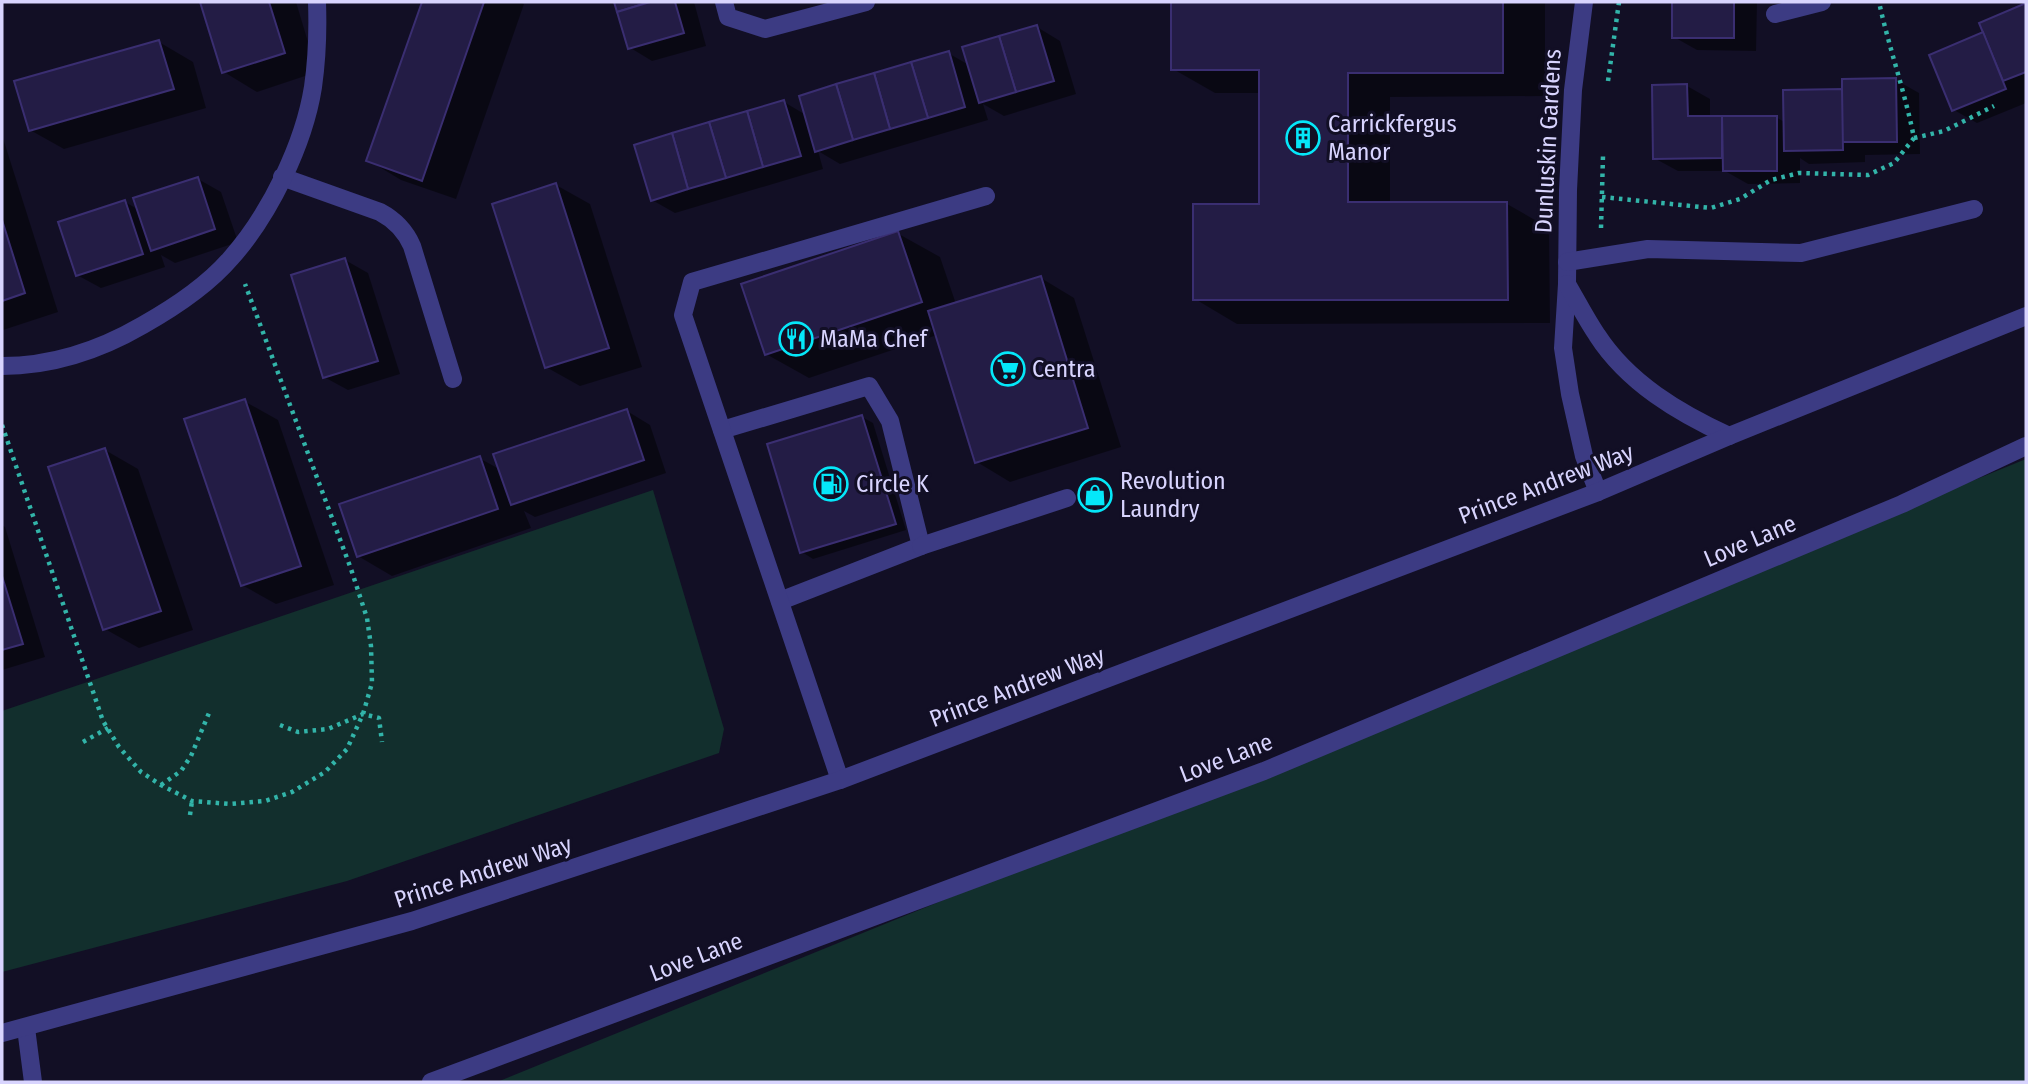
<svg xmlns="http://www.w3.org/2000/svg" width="2028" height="1084" viewBox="0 0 2028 1084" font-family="'Fira Sans Condensed',sans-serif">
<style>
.green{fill:#122f2d}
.shadow{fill:#0007}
.building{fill:#231c45;stroke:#3a2e71;stroke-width:2}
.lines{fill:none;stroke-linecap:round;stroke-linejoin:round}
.path{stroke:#32b4a9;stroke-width:4.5;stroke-dasharray:3.5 5;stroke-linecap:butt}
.minor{stroke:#3c3b83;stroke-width:18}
.labels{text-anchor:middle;stroke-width:6;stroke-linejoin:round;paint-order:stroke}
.poi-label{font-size:24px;fill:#d8d4fe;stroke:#120f25;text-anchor:start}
.street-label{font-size:24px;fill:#d8d4fe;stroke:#120f25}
</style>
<rect width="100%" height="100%" fill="#120f25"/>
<g class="green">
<polygon points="2026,459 2026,1082 497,1082"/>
<polygon points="653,490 724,729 719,753 347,881 2,972 2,711"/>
</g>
<g class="shadow">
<polygon points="202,2 296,2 317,72 257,92 224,72"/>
<polygon points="423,2 521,2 524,4 456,199 401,180 368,160"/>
<polygon points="616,2 694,2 706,46 652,61 629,47"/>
<polygon points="1172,2 1545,2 1545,96 1390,97 1390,204 1507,204 1549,228 1550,323 1237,324 1195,299 1261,205 1260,93 1215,93 1173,69"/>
<polygon points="1674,2 1757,2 1756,51 1697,50 1674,37"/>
<polygon points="2026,5 2026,103 1977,123 1954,110 1985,33 1981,24"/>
<polygon points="1037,27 1060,41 1076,94 1004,116 983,104 988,120 840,164 818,151 823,169 675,213 652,200 784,102 806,115 948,53 969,65"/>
<polygon points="159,42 193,62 206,108 64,149 30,130"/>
<polygon points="1896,80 1919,93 1920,154 1865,155 1865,162 1809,164 1800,158 1800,183 1748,184 1725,171 1678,171 1654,158 1687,86 1710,99 1710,118 1776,117 1786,123 1843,91"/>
<polygon points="2,135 58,312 3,330 2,330"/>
<polygon points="198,179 221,192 238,242 175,263 161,255 165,267 101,288 77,275 125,202 139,210"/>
<polygon points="556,185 590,204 642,367 580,386 546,367"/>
<polygon points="897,233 940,257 956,304 1041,278 1074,298 1121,447 1010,482 977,462 937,335 809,378 766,354"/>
<polygon points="345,260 368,273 400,374 348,390 324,377"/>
<polygon points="244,401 278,420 334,585 276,604 242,585"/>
<polygon points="627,411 650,425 666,473 535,517 524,511 531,528 392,576 358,556 479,458 501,470"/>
<polygon points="862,417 873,423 906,530 813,559 802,552"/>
<polygon points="105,450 138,469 193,630 139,648 105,629"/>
<polygon points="2,525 5,527 45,657 2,670"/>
</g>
<g class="building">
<polygon points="200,2 269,2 285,53 222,73"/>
<polygon points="422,2 484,2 422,181 366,161"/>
<polygon points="614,2 650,2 617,12"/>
<polygon points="650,2 675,2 684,33 628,49 617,12"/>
<polygon points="1171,2 1503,2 1503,73 1348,73 1348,202 1507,202 1508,300 1193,300 1193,204 1259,204 1259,70 1171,70"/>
<rect x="1672" y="2" width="62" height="36"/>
<polygon points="2026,3 2026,72 2003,81 1979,23"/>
<polygon points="1037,25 1054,81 1016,92 999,36"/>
<polygon points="1983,32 2006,89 1952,111 1929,55"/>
<polygon points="999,36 1016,92 979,103 962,47"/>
<polygon points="159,40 174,89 29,131 14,81"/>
<polygon points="949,51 965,107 928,118 911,62"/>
<polygon points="911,62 928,118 890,129 874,73"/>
<polygon points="874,73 890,129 853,140 836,84"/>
<polygon points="1896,78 1897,142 1842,142 1842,79"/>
<polygon points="836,84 853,140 815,152 799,96"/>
<polygon points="1687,84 1688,116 1722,116 1722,158 1653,159 1652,85"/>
<polygon points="1842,89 1843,150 1784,151 1783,90"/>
<polygon points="784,100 801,156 763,167 747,111"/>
<polygon points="747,111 763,167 726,178 709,122"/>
<polygon points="1722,116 1777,116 1777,171 1723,171"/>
<polygon points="709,122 726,178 688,189 672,133"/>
<polygon points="672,133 688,189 651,201 634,145"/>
<polygon points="198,177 215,229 151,251 133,198"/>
<polygon points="556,183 609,348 545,368 492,204"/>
<polygon points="125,200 143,254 76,276 58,222"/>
<polygon points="2,220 25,293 2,301"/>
<polygon points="898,231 922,302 765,355 741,284"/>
<polygon points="345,258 378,361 323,378 291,275"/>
<polygon points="1041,276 1088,428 975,463 928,311"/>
<polygon points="245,399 301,566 241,586 184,419"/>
<polygon points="627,409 644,460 511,505 493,454"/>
<polygon points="862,415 896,524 800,553 767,444"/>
<polygon points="105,448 161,611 103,630 48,467"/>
<polygon points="480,456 498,509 357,557 339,504"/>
<polygon points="2,576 23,644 2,650"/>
</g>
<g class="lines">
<g class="path">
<polyline points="1608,81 1619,2"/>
<polyline points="1914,138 1944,131 1994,106"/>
<path d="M1602,197L1711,208L1740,199L1771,180L1799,173L1868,175L1894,163L1914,138C1905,92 1889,48 1879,2"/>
<polyline points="1601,228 1603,156"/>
<polyline points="2,425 103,721 119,747 141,772 161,785 192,801 230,804 265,801 292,792 325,772 347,749 363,714 372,683 371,646 367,618 351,569 245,284"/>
<polyline points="280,725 298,732 328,729 363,714 379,718 382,742"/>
<polyline points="83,742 108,728"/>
<polyline points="161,785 181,771 191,756 209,713"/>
<polyline points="190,815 192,801"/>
</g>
<g class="minor">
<polyline points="724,2 728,17 765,29 866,2"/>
<polyline points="1584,2 1573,90 1568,190 1567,284 1563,348 1570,394 1584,456 1598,492"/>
<polyline points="1775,14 1822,2"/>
<path d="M282,177L380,212C395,220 405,230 412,246L453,379"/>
<polyline points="1567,262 1648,249 1801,253 1974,209"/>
<path d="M1567,284C1577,301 1586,319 1597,335C1628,383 1679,413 1729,436"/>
<path d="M2,366C52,366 100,350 143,325C175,307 207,286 231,258C270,214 304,144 313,87C317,59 318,30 317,2"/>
<polyline points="722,430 869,386 890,421 921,546 780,601"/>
<polyline points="921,546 1067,498"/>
<polyline points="840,780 683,315 692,282 986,196"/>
<polyline points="26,1028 33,1082"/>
<polyline points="2,1033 412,921 840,780 1598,492 1729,436 2026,316"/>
<polyline points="431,1082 1264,771 1902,504 2026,446"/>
</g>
</g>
<defs>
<symbol id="building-ring" viewBox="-11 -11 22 22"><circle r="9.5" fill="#120f25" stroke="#05e7f9" stroke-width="1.5"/><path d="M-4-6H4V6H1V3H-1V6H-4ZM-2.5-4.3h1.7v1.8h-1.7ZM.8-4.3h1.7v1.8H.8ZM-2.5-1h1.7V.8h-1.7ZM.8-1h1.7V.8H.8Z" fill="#05e7f9"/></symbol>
<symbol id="restaurant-ring" viewBox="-11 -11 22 22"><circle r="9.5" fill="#120f25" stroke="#05e7f9" stroke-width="1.5"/><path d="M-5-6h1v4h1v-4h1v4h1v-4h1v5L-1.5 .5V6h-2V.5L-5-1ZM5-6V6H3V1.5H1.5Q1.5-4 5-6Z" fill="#05e7f9"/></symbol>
<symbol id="supermarket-ring" viewBox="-11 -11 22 22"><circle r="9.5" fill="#120f25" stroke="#05e7f9" stroke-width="1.5"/><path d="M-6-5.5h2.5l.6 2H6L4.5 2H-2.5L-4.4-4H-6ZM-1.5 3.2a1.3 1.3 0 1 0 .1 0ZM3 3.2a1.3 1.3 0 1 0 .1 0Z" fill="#05e7f9"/></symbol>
<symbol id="fuel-ring" viewBox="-11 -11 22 22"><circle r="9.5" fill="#120f25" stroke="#05e7f9" stroke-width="1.5"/><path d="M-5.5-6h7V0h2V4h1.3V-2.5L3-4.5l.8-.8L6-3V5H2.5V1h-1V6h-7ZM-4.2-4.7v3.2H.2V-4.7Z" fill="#05e7f9"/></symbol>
<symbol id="shop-ring" viewBox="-11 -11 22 22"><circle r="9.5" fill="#120f25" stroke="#05e7f9" stroke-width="1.5"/><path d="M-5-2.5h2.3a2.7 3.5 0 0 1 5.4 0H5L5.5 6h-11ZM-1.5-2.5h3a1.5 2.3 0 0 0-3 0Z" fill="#05e7f9"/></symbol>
</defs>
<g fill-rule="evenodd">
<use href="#building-ring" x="1284" y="119" width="38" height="38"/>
<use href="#restaurant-ring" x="777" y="320" width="38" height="38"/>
<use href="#supermarket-ring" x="989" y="350" width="38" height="38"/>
<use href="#fuel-ring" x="812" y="465" width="38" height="38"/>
<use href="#shop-ring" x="1076" y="476" width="38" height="38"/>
</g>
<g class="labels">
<g class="poi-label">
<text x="1328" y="132">Carrickfergus<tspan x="1328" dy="28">Manor</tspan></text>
<text x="820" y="347">MaMa Chef</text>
<text x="1032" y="377">Centra</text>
<text x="1120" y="489">Revolution<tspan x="1120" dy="28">Laundry</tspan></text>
<text x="856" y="492">Circle K</text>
</g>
<g class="street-label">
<text transform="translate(1548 141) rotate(-87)" y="8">Dunluskin Gardens</text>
<text transform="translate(1546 484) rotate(-21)" y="8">Prince Andrew Way</text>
<text transform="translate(1750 541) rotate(-23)" y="8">Love Lane</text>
<text transform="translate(1017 687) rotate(-21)" y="8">Prince Andrew Way</text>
<text transform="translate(1226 758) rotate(-21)" y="8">Love Lane</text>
<text transform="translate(483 872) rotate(-18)" y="8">Prince Andrew Way</text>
<text transform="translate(696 957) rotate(-21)" y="8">Love Lane</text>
</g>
</g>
<rect width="2028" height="1084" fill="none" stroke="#d8d4fe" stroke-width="7"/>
</svg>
